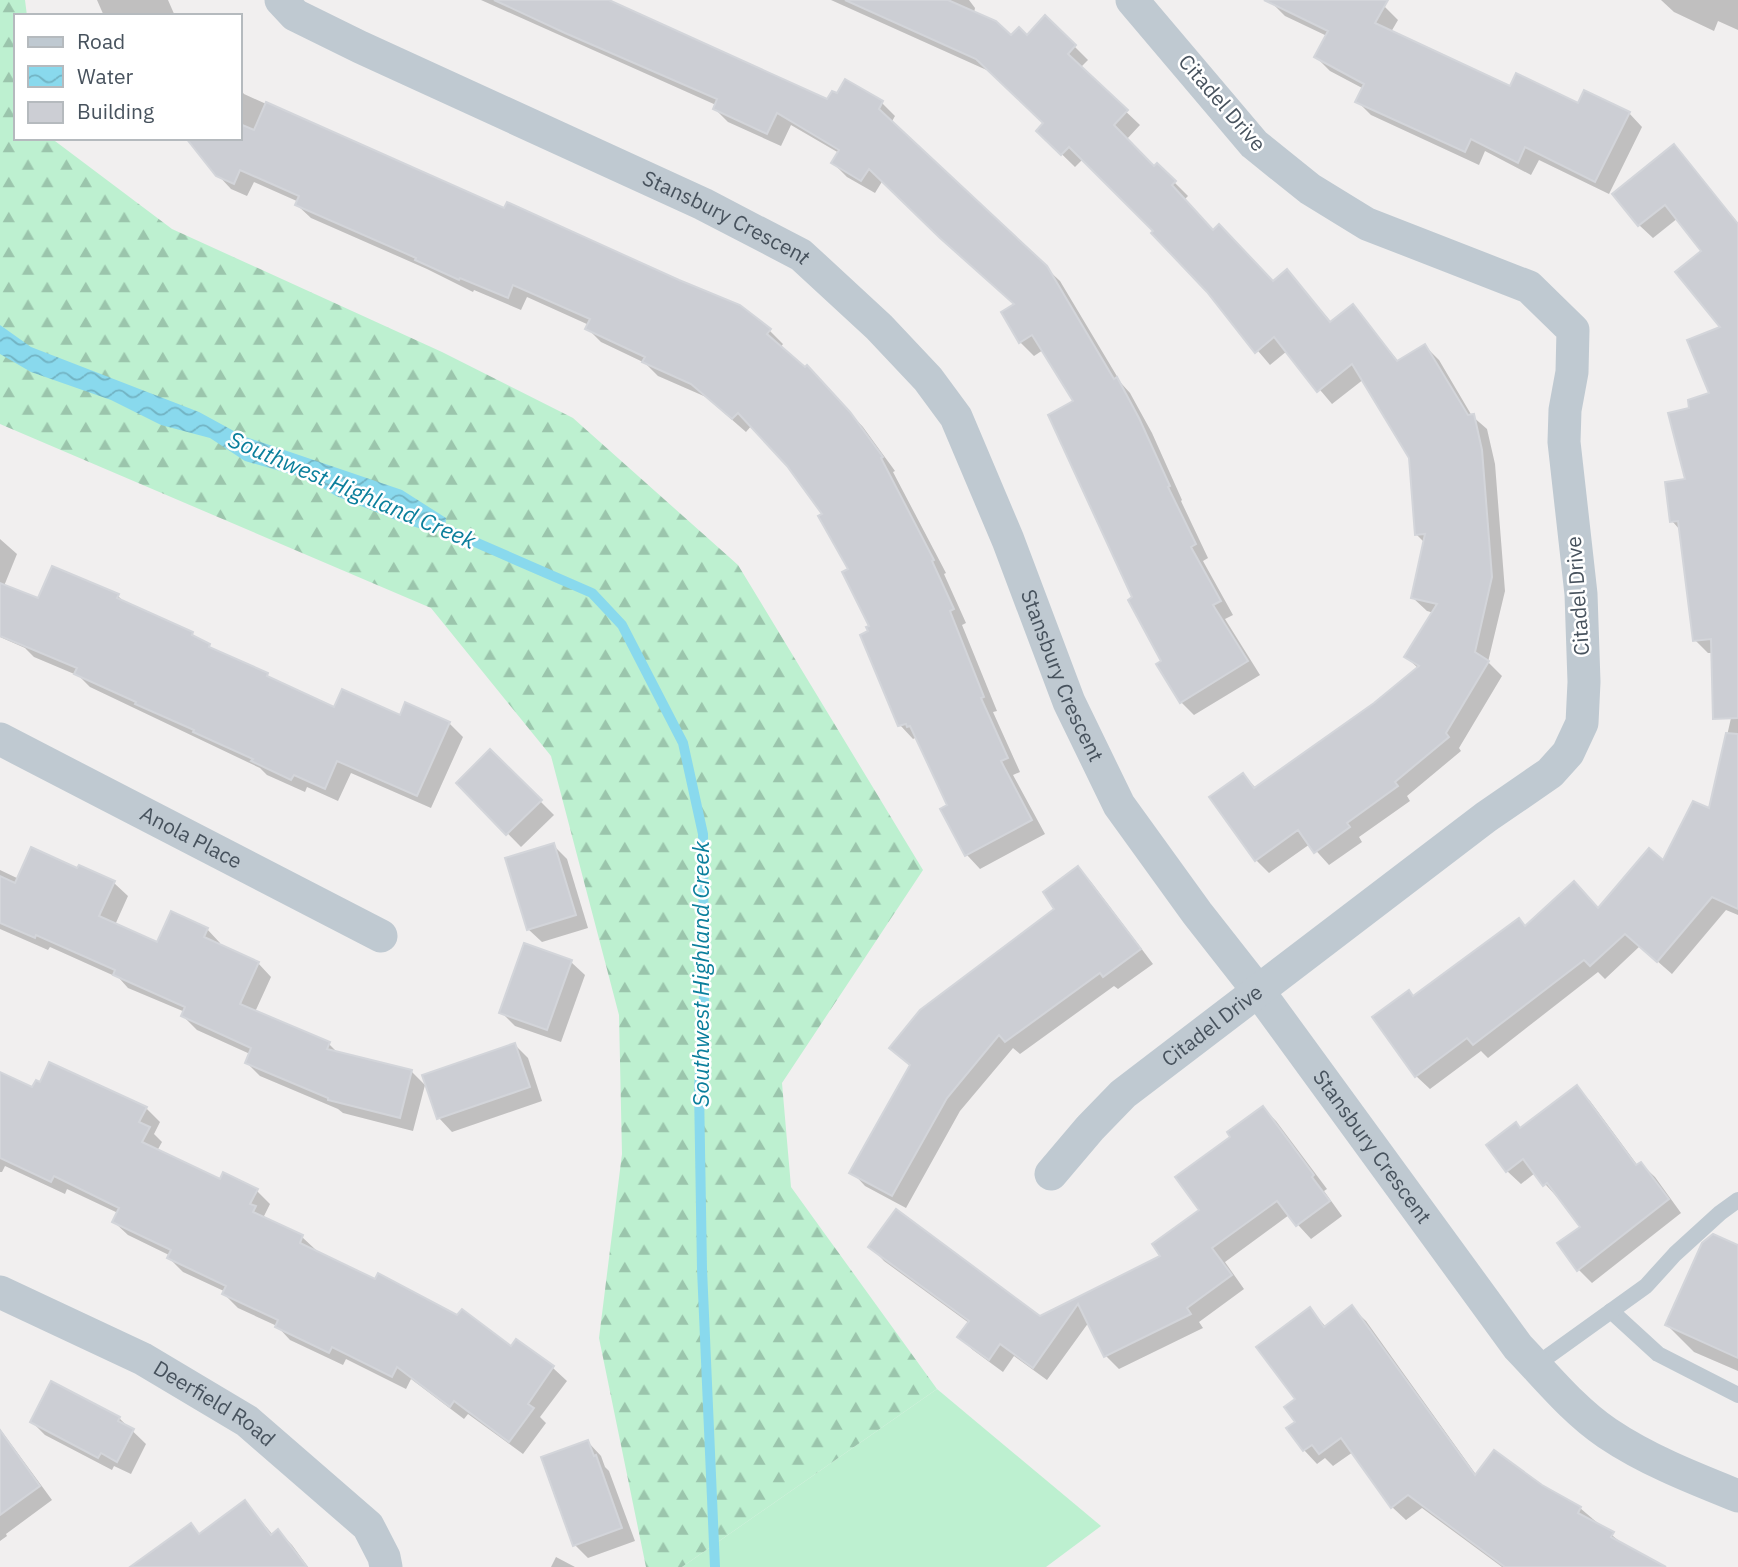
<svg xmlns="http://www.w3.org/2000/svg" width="1738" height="1567" viewBox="0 0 1738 1567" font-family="'IBM Plex Sans',sans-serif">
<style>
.grass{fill:#bdf0d0}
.forest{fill:url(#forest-firs)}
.water{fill:url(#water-waves)}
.shadow{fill:#0003}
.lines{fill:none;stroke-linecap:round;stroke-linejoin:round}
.stream{stroke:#89d9ed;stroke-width:10}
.building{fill:#ccced4;stroke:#d3d5da;stroke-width:2}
.lane{stroke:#bfc9d1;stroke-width:16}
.street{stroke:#bfc9d1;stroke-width:33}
.labels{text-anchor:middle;stroke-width:5;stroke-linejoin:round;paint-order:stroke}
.street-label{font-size:21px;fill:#47525d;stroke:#fff}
.water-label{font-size:23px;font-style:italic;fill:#0b7f9c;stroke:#fff}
</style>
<defs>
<pattern id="forest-firs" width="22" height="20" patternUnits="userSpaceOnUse" patternTransform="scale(1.75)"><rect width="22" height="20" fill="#bdf0d0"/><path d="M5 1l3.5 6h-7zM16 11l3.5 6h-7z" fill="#9bc5ac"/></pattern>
<pattern id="water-waves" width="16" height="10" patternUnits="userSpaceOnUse" patternTransform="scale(1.75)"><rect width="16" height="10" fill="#89d9ed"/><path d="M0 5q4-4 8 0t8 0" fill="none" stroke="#72b3c3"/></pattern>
</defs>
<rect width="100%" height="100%" fill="#f1efef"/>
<polygon class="grass" points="937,1389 1101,1526 1046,1567 682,1567"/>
<polygon class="forest" points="0,0 25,0 27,16 16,16 16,138 51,138 172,229 442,352 573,418 738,565 923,870 782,1083 791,1187 937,1389 682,1567 646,1567 599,1338 622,1154 619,1015 551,756 431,608 0,424"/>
<polygon class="water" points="0,325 31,347 199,412 243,436 402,490 446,518 445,529 431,532 406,524 336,496 308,479 245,461 210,438 161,425 111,400 31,372 0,354"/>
<g class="shadow">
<polygon points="97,0 168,0 175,16 104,16"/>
<polygon points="481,0 604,0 828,101 882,103 895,116 891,123 1060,281 1121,383 1130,393 1152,433 1182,500 1181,501 1208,558 1203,561 1233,615 1225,619 1260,675 1194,715 1181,702 1135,598 1076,402 1043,350 1034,356 1020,342 1016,305 883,180 875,193 847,177 833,163 839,153 791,125 781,146 728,122 715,109 716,105"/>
<polygon points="831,0 969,0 975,8 974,13 1011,37 1027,37 1046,18 1088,60 1080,68 1140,125 1126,140 1154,168 1157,165 1188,196 1184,200 1214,232 1273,283 1287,271 1332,323 1353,307 1399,362 1425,346 1439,360 1472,416 1487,429 1495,464 1505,591 1488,662 1502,676 1459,748 1461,751 1407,796 1410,801 1359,837 1362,842 1329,865 1310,844 1269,873 1256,860 1243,775 1256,788 1375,705 1418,668 1406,657 1434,613 1427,611 1413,598 1425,543 1416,534 1410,458 1364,379 1332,404 1287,351 1270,365 1156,231 1083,159 1075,167 1038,131 1045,124 991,72"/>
<polygon points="1273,0 1373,0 1384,6 1398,20 1391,32 1511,88 1578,106 1629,113 1642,127 1609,194 1539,160 1531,175 1485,151 1479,165 1371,115 1358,102 1364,89 1330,71 1316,57 1327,36 1285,16 1272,3"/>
<polygon points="1661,0 1738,0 1738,30 1718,21 1714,31 1674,12"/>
<polygon points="240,89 244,94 769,330 783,344 780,348 820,381 863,427 895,471 893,472 946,573 944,574 966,623 962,625 997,711 993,712 1020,772 1013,775 1045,834 980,869 967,855 949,806 917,737 913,739 900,725 870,632 871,627 850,570 825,514 788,465 752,425 746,432 706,397 658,376 645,363 601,342 588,329 589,325 527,297 521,310 474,290 473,292 427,269 311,218 297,205 299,202 254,182 247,196 231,189 217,174 240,138"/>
<polygon points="1674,147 1738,223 1738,915 1726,910 1672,974 1640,946 1605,979 1598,972 1488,1058 1481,1051 1430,1089 1416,1076 1414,998 1526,928 1599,910 1664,863 1710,811 1731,718 1713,653 1708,653 1695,640 1681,531 1672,521 1687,481 1692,409 1711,394 1722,328 1704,251 1678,218 1653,238 1639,225"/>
<polygon points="0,539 17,554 4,586 39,600 118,596 126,604 192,634 216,652 335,709 449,723 463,737 431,808 351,773 338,801 307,787 305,792 267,775 260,768 90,687 79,676 34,657 25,648 0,637"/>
<polygon points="490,751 554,815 521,847 458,783"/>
<polygon points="553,845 567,859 588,928 542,942 528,929"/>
<polygon points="1078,868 1091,882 1153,964 1118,989 1114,986 1020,1054 1013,1048 960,1111 906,1208 865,1186 852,1172 911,1067 891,1048 1057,909"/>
<polygon points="0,870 19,879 78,870 114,883 128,896 115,925 158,944 207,929 220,943 219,946 258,963 271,977 255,1012 329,1044 339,1054 411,1071 425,1085 413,1131 343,1113 338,1109 260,1076 247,1063 250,1054 197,1030 183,1016 185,1012 128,988 119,978 50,947 48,950 0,929"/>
<polygon points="571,962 585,975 561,1042 515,1026 501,1012"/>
<polygon points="515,1045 528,1058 542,1101 452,1132 439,1118"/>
<polygon points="0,1073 33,1089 146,1108 160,1122 154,1134 162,1142 157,1151 220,1181 257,1191 270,1204 264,1216 268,1221 302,1237 316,1250 315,1253 511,1349 517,1341 553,1368 567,1381 540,1417 546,1423 523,1454 468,1414 464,1419 411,1379 406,1389 346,1359 343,1365 290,1340 277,1326 238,1308 224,1294 226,1292 183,1272 169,1258 171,1256 128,1235 114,1222 118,1213 67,1189 65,1194 5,1166 2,1172 0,1172"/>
<polygon points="1577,1088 1590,1101 1638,1166 1641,1164 1655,1177 1681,1213 1592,1283 1578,1269 1582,1227 1559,1197 1558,1198 1535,1173 1521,1184 1507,1171 1521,1129"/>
<polygon points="1263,1108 1276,1121 1327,1189 1324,1191 1342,1216 1311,1239 1289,1215 1225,1262 1244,1289 1199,1322 1203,1328 1119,1369 1106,1356 1089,1322 1047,1380 1014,1356 1003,1372 973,1350 959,1337 969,1323 884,1261 871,1247 1040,1318 1162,1256 1202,1211 1232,1137"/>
<polygon points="1738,1247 1738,1371 1694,1352 1667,1325"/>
<polygon points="1352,1308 1366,1321 1477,1476 1541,1487 1580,1508 1626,1547 1663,1567 1502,1567 1422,1508 1406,1520 1392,1507 1353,1452 1333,1466 1325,1458 1317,1464 1304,1450 1297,1422 1297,1399 1310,1309 1326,1327"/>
<polygon points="119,1418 146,1444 131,1474 114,1466 112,1470 45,1435 32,1422"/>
<polygon points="0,1429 52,1500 6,1534 7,1536 0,1541"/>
<polygon points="588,1442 601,1456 605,1467 609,1471 635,1541 588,1558 575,1545"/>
<polygon points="245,1502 273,1535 278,1531 292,1545 308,1567 145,1567 191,1526 200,1535"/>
<polygon points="556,1557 575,1567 551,1567"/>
</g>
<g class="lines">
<polyline class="stream" points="445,529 592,593 622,625 683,743 703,834 704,1016 699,1088 702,1269 715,1567"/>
</g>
<g class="building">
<polygon points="494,0 609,0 827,99 832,91 837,93 845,79 883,101 879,109 1047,266 1114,379 1117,377 1139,418 1170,486 1168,487 1196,544 1191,547 1221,601 1213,605 1248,661 1180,703 1156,664 1161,661 1128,600 1132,597 1048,415 1073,401 1032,335 1019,343 1001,312 1014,304 940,238 869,169 861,181 831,163 839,150 777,113 767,134 713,109 717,99 565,33"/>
<polygon points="845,0 948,0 996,21 1011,35 1019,27 1027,35 1045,15 1076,45 1068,54 1128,110 1114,125 1154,166 1157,163 1176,181 1172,185 1213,230 1219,224 1273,281 1287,269 1330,322 1353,304 1397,361 1425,344 1468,415 1474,414 1482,450 1492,577 1475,652 1489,661 1446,733 1449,737 1395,782 1398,786 1347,823 1350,827 1314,853 1298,830 1255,861 1209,797 1243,773 1254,788 1374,703 1419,666 1404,657 1437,604 1411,598 1425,534 1415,535 1409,458 1352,364 1317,392 1274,337 1255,353 1207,292 1151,233 1153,231 1069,147 1061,155 1036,131 1043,123 976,59"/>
<polygon points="1264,0 1388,0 1375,23 1510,86 1516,73 1578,103 1584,90 1630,112 1595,182 1525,147 1518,163 1471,139 1465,152 1355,102 1364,84 1314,57 1328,31"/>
<polygon points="266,102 504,208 507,202 679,280 740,305 771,329 767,334 805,367 807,365 850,412 883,457 881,458 934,560 932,561 954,609 950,611 984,697 981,698 1008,758 1001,761 1032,820 965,856 940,809 947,805 910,726 907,727 906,724 898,726 860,635 868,631 866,627 869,626 842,572 848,569 818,516 822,514 787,466 738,413 732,419 691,384 642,362 645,357 585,329 590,319 513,285 508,298 460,278 459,280 415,260 416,258 295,205 299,196 240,170 234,184 216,176 186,138 240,138 240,124 254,130"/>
<polygon points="1674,144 1738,224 1738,718 1713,719 1711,639 1693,641 1678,521 1670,522 1665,482 1685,479 1668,413 1689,408 1688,400 1709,393 1687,340 1720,327 1675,272 1701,251 1665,205 1638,226 1612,194"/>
<polygon points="52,566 119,594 117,598 193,632 192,635 210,644 209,647 268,673 267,676 334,707 342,689 400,715 405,702 450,722 417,796 337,761 325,789 294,775 291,780 251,761 253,759 193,732 194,730 135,704 136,702 74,674 77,668 0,636 0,583 38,598"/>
<polygon points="1726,733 1738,734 1738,909 1712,897 1657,962 1625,934 1590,966 1584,960 1473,1045 1467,1038 1415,1077 1372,1017 1409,990 1413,996 1519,918 1525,926 1574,881 1598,908 1649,848 1663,860 1693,801 1709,808"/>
<polygon points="490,749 542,800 506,835 456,783"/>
<polygon points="554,843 576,915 527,930 505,858"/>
<polygon points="31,847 77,868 79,865 115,881 99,916 157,942 171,911 208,928 204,937 259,962 240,1004 330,1042 327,1049 412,1070 400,1118 328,1100 328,1098 245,1063 251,1048 181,1016 185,1007 113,975 115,970 36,935 35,938 0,923 0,876 15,883"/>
<polygon points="1078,866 1141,949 1103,977 1100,973 1005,1042 999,1035 947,1098 892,1196 849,1173 910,1065 889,1048 920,1010 1054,909 1043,892"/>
<polygon points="524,943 572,960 547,1030 499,1013"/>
<polygon points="515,1043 530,1087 437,1119 422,1075"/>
<polygon points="49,1062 147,1107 139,1122 150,1127 142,1142 220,1179 223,1172 258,1189 250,1204 256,1206 253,1212 303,1235 300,1243 375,1279 378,1273 457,1315 462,1309 511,1346 516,1339 554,1366 528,1404 534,1408 509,1442 454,1401 450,1407 397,1367 392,1377 332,1347 329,1353 275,1327 278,1320 222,1294 226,1286 167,1258 171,1250 112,1222 119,1208 54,1176 51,1182 0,1158 0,1072 32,1087 36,1080 40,1082"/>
<polygon points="1577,1085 1636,1165 1641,1162 1669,1199 1577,1271 1557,1243 1580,1227 1547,1183 1543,1186 1523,1159 1506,1172 1486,1145 1516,1122 1520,1128"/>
<polygon points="1263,1106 1314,1175 1312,1177 1330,1201 1296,1226 1277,1201 1212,1248 1232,1275 1187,1308 1191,1314 1104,1357 1078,1304 1033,1368 1000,1344 989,1360 957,1337 969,1321 868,1247 896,1209 1040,1316 1160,1256 1152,1244 1199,1210 1175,1177 1230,1137 1227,1132"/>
<polygon points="1713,1234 1738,1245 1738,1358 1665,1325 1702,1243"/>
<polygon points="1352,1305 1475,1475 1494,1450 1542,1485 1581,1507 1578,1513 1614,1532 1611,1537 1666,1567 1505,1567 1408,1495 1391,1508 1341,1438 1319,1454 1312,1445 1303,1451 1286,1428 1295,1422 1284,1407 1295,1399 1256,1347 1310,1307 1324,1327"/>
<polygon points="51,1381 120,1417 118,1421 134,1429 117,1462 101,1453 98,1458 30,1422"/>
<polygon points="0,1430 40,1486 0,1515"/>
<polygon points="588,1440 594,1456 596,1455 622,1528 573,1546 541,1457"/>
<polygon points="245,1500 271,1535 278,1529 307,1567 130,1567 191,1523 199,1534"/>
</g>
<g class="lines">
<g class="lane">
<polyline points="1611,1311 1658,1354 1738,1395"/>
<polyline points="1536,1365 1646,1286 1675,1254 1720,1213 1738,1200"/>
</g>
<g class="street">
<path id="s1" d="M281,0L295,15L360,47L703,204L801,255L879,327L928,379L956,417L1008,540L1069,702L1119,805L1197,913L1259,992L1518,1347C1546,1376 1573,1410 1607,1433C1647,1460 1693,1478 1738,1496"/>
<path id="s2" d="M0,739L381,936"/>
<path id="s3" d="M1051,1174L1090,1128L1123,1094L1486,817L1550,773L1568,753L1582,723L1584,682L1581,594L1564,442L1565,410L1572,372L1573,330L1529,287L1367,224L1310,189L1254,144L1132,0"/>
<path id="s4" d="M0,1292L143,1359L247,1421L368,1526L384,1557L386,1567"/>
</g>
</g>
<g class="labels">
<g class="street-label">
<text transform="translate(1222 103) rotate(49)" y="7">Citadel Drive</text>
<text dy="7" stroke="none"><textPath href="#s1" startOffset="497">Stansbury Crescent</textPath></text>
<text transform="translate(1578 596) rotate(-94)" y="7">Citadel Drive</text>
<text dy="7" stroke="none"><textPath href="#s1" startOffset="1085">Stansbury Crescent</textPath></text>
<text dy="7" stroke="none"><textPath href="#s2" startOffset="215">Anola Place</textPath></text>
<text dy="7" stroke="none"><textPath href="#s3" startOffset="220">Citadel Drive</textPath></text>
<text dy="7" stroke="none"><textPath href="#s1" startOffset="1652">Stansbury Crescent</textPath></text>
<text dy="7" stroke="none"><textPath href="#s4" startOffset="242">Deerfield Road</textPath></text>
</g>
<g class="water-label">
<text transform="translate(352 490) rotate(23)" y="8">Southwest Highland Creek</text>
<text transform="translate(701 974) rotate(-90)" y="8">Southwest Highland Creek</text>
</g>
</g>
<rect x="14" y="14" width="228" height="126" fill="#ffffff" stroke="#b5babe" stroke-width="2"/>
<rect x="28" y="37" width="35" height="10" fill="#bfc9d1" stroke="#b5babe" stroke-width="2"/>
<text x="77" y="49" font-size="21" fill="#47525d">Road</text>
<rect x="28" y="66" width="35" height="21" fill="url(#water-waves)" stroke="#b5babe" stroke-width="2"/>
<text x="77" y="84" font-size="21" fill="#47525d">Water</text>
<rect x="28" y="102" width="35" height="21" fill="#ccced4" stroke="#b5babe" stroke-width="2"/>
<text x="77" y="119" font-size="21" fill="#47525d">Building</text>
</svg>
